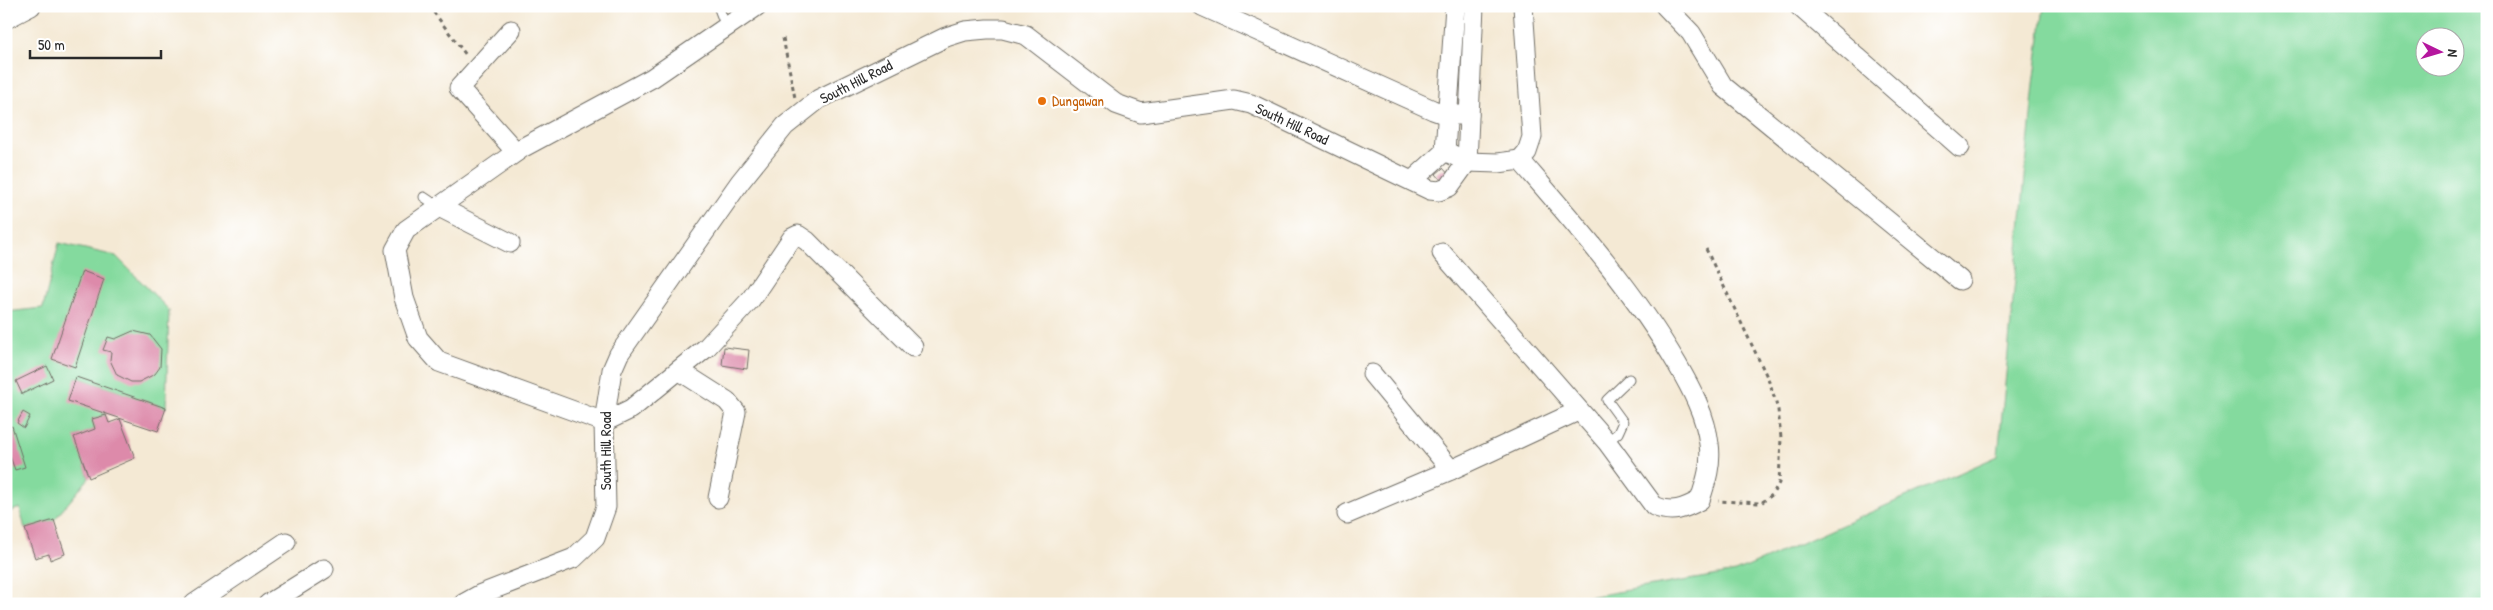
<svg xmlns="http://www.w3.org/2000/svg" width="2493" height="610" viewBox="0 0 2493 610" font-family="'Patrick Hand',sans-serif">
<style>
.green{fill:#84da9e;stroke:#588264;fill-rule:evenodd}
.building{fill:#dd8aaa}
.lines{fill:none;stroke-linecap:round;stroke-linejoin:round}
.service-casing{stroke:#716e66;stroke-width:11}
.minor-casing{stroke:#716e66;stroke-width:21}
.path{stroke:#716e66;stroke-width:3;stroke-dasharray:4 4;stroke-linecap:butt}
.service{stroke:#fff;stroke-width:9}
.minor{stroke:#fff;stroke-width:19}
.food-dot{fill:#e8710a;stroke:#fff;stroke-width:2}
.labels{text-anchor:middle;stroke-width:4.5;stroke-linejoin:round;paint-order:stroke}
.street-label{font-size:15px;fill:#2b2b2b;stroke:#fff}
.food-label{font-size:15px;fill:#c56008;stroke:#fff;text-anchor:start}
</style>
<rect width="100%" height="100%" fill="#fff"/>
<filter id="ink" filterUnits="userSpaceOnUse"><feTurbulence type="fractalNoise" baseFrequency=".02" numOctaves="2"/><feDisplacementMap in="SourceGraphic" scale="10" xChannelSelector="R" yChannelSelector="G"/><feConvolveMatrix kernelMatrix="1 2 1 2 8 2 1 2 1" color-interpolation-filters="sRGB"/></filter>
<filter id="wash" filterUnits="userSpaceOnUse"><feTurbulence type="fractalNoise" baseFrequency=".0096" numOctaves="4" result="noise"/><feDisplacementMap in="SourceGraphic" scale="20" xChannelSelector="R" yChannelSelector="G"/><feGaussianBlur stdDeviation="1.12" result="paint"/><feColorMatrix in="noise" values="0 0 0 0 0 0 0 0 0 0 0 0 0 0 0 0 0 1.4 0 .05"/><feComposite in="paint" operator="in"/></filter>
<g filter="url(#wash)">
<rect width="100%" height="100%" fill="#f4e9d4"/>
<g class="green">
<path d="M2044,6H2487V604H1546L1736,572L1998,456L2034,84ZM2426,38H2456V68H2426Z"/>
<polygon points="59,243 116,256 169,310 166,408 76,377 106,415 92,419 95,429 75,437 89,478 54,520 25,529 20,508 6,513 6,312 43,308"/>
</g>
<g id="blocks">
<g class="building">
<polygon points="1443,168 1450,176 1443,182 1436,174"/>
<polygon points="82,271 104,279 75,367 52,359"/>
<polygon points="133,331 150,335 161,349 160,367 155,374 139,382 131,382 117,375 110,360 111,352 103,350 108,337 115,339"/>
<polygon points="724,347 749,350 747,369 722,365"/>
<polygon points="47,366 53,379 22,394 16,381"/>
<polygon points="76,377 166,408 158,431 68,401"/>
<polygon points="23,412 30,416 24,428 17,423"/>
<polygon points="106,415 109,423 120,419 135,458 89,478 74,437 95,429 92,419"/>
<polygon points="12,426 25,467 15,470 6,445 6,428"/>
<polygon points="54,520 65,554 50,560 49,554 35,558 25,529"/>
</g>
</g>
</g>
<g filter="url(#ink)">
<use href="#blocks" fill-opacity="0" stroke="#716e66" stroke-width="1"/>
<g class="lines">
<defs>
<g id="service">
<polyline points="718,6 726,27"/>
<polyline points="424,197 439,207"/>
<polyline points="1607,442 1618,433 1623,422 1607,400 1629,379"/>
</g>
<g id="minor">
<polyline points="757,6 652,78 522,148 406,230 395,250 404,298 418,338 439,362 604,422 631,409 707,347 751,299 792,238 798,235 807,241 913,347"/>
<polyline points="1202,6 1433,110 1447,115 1469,115"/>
<polyline points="1665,6 1691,33 1723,86 1960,280"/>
<polyline points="1799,6 1960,147"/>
<polyline points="6,19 31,6"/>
<polyline points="511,30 459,88 516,152"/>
<polyline points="1520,160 1527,152 1532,137 1523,6"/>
<polyline points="1412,181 1445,151 1455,6"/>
<polyline points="439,207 510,243"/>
<path d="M1442,253L1607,442L1654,506C1672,514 1684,509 1700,500C1706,482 1712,463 1709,444C1706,416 1691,388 1677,364C1633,289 1576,225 1520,160L1498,163L1467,162L1445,151"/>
<polyline points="680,371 727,401 736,412 718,498"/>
<polyline points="1372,374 1451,470"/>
<polyline points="1347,514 1451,470 1578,411"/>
<polyline points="194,604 286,542"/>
<polyline points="268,604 324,569"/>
<polyline points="463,604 481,594 574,558 595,538 606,507 604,422 612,370 619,354 740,182 785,126 819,99 946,37 965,31 987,29 1003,29 1026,35 1116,104 1141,113 1234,100 1251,104 1430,190 1439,191 1449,187 1467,162 1474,6"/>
</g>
</defs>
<use href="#service" class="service-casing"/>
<use href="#minor" class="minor-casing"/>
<g class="path">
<polyline points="429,6 466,55"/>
<polyline points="783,38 795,98"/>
<polyline points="1706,249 1770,383 1778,410 1781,438 1779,483 1772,495 1761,503 1718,501"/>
</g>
<use href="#service" class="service"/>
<use href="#minor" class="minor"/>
</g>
</g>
<circle class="food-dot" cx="1042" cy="101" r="5"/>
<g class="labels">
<g class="street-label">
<text transform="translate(856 82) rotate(-27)" y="5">South Hill Road</text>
<text transform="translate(1292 124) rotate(25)" y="5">South Hill Road</text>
<text transform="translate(606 451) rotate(-90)" y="5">South Hill Road</text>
</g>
<g class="food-label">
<text x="1052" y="106">Dungawan</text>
</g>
</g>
<rect width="2493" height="610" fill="none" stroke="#fff" stroke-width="25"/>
<g transform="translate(2440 52) rotate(95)"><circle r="24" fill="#ffffff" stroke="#aaaaaa"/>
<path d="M0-4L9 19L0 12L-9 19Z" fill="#b5179e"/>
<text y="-8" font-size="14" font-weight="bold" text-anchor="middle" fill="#2b2b2b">N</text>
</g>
<path d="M30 50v8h131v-8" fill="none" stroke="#2b2b2b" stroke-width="2.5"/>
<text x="38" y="50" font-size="15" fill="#2b2b2b" stroke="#ffffff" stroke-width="4" paint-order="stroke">50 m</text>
</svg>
